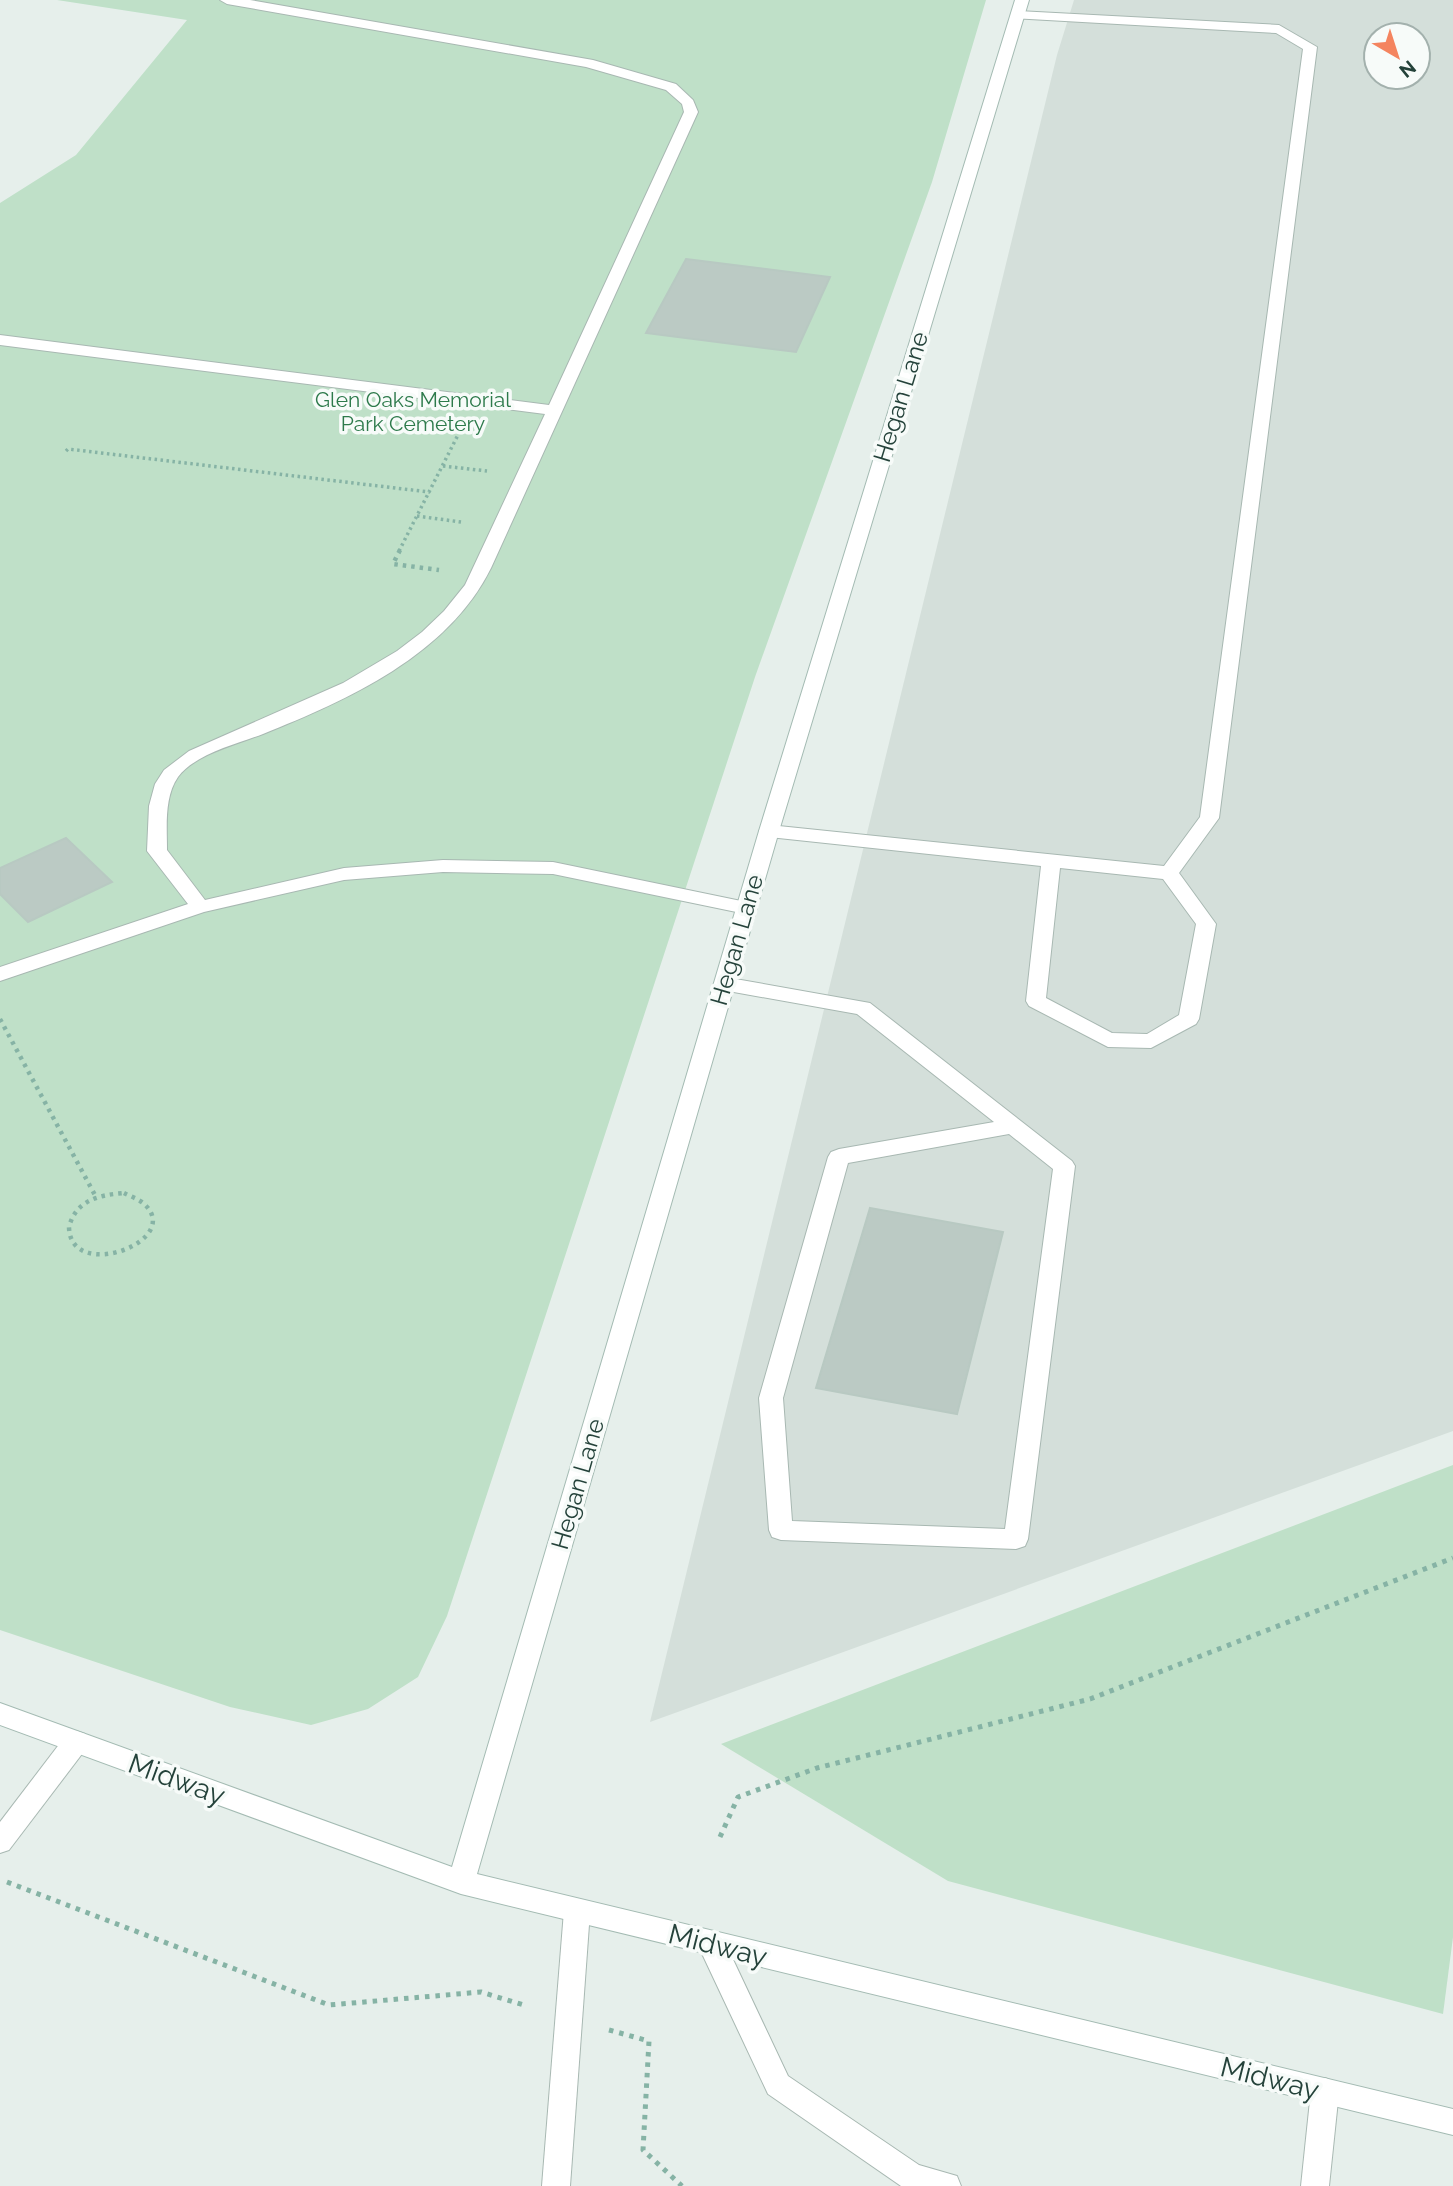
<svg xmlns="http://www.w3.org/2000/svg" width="1453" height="2186" viewBox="0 0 1453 2186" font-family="Raleway,sans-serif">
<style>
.built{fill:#d4dfda;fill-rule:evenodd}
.green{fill:#bfe0c8}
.building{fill:#bbcac4;stroke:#b8c9c2;stroke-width:2}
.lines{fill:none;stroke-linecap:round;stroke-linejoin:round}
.lane-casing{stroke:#a8b8b2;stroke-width:2}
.secondary-casing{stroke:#a4bbb3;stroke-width:2}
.path-far2{stroke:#86b3a5;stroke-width:3.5;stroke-dasharray:2.5 3.5;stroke-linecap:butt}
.path-far1{stroke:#86b3a5;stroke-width:4.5;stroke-dasharray:3.5 5;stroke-linecap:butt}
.path{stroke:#86b3a5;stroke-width:5;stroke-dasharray:4.5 6;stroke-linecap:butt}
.lane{fill:#fff;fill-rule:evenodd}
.secondary{fill:#fff;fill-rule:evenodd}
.labels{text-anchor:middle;stroke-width:7;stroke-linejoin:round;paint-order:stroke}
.far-park-label{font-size:21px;fill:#2d7a4b;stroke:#f7fbf9}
.street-label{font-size:24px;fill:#24423a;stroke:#f7fbf9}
.near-street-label{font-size:28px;fill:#24423a;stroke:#f7fbf9}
</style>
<rect width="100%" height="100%" fill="#e6efeb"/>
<path class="built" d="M1074,0H1453V1431L650,1722L1057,55ZM1376,35H1418V77H1376Z"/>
<g class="green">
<polygon points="57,0 986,0 932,182 755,677 447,1616 418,1677 368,1709 311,1725 230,1707 0,1630 0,203 76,155 187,20"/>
<polygon points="1453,1465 1453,1937 1443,2014 948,1881 721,1744"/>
</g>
<g class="building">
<polygon points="686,259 830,277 796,352 646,333"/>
<polygon points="66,838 112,882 28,922 0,894 0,868"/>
<polygon points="870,1208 1003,1232 957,1414 816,1388"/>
</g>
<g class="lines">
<defs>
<g id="lane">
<path d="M220,0H250L593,60L676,84L693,100L698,112L491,568C448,655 348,700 263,734C237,744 195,754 178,777C164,797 167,827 167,850L205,900L344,868L443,860L553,862L746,902L753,903L756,908L753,913L746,914L553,874L443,872L344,880L204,912L0,981V967L188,904L147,851L149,806L155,784L164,770L189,751L343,683L397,651L422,632L444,611L465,585L545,414L0,345V335L549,405L684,112L682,104L666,90L586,67L227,4Z"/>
<path d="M1018,11L1279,25L1317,47L1219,818L1179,873L1216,924L1199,1019L1196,1024L1151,1048L1108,1047L1029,1006L1026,1001L1041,866L769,837L762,835L759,831L762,827L769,825L1164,866L1200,817L1303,49L1276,33L1013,18V12ZM1060,868L1163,879L1196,924L1179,1015L1147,1034L1112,1033L1046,998Z"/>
<path d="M724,977L870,1003L1072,1161L1075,1166L1028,1539L1025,1546L1016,1549L781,1540L772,1537L769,1530L759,1398L828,1157L831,1152L839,1149L994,1122L857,1014L717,989L714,984L717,979ZM1009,1134L1053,1169L1005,1529L792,1521L783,1398L848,1163Z"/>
<polygon points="76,1731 85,1734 89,1742 85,1750 9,1850 0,1853 0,1822 67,1734"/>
<polygon points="577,1899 586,1903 590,1911 570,2186 542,2186 564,1911 568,1903"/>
<polygon points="711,1931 721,1934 788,2076 919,2165 957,2176 961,2186 901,2186 768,2094 697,1943 701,1934"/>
<polygon points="1325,2078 1335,2082 1339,2091 1329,2186 1301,2186 1311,2091 1315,2082"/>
</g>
<polygon id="secondary" points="1015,0 1029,0 779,831 477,1874 1453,2109 1453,2135 461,1894 0,1725 0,1703 452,1867 759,831"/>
</defs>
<use href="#lane" class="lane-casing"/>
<use href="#secondary" class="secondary-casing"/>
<g class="path-far2">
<polyline points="66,451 68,449 429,492 459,433"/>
<polyline points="443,466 487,471"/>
<polyline points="417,516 461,522"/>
<polyline points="399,551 429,492"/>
</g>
<g class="path-far1">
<polyline points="400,550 393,564 439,570"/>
<polyline points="0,1019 96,1197"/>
<path d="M124,1193C130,1196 138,1199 143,1203C187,1240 70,1284 69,1227C76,1200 99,1195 124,1193Z"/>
</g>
<g class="path">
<polyline points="720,1837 738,1797 817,1768 1090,1699 1453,1558"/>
<polyline points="7,1882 329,2005 481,1992 527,2006"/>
<polyline points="609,2030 649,2041 643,2150 682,2186"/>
</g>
<use href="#lane" class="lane"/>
<use href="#secondary" class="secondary"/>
</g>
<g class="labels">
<g class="far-park-label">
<text x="413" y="407">Glen Oaks Memorial<tspan x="413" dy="24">Park Cemetery</tspan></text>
</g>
<g class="street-label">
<text transform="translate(901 397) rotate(-73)" y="8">Hegan Lane</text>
<text transform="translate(737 940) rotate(-74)" y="8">Hegan Lane</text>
<text transform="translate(578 1484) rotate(-74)" y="8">Hegan Lane</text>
</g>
<g class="near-street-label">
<text transform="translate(177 1779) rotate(20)" y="10">Midway</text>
<text transform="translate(718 1945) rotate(14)" y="10">Midway</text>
<text transform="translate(1270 2078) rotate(14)" y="10">Midway</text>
</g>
</g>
<g transform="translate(1397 56) rotate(141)"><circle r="33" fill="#f7fbf9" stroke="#a3b1ad" stroke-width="2"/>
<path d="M0-5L12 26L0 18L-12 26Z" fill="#f4845f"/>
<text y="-10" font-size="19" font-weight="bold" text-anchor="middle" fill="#24423a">N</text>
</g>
</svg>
